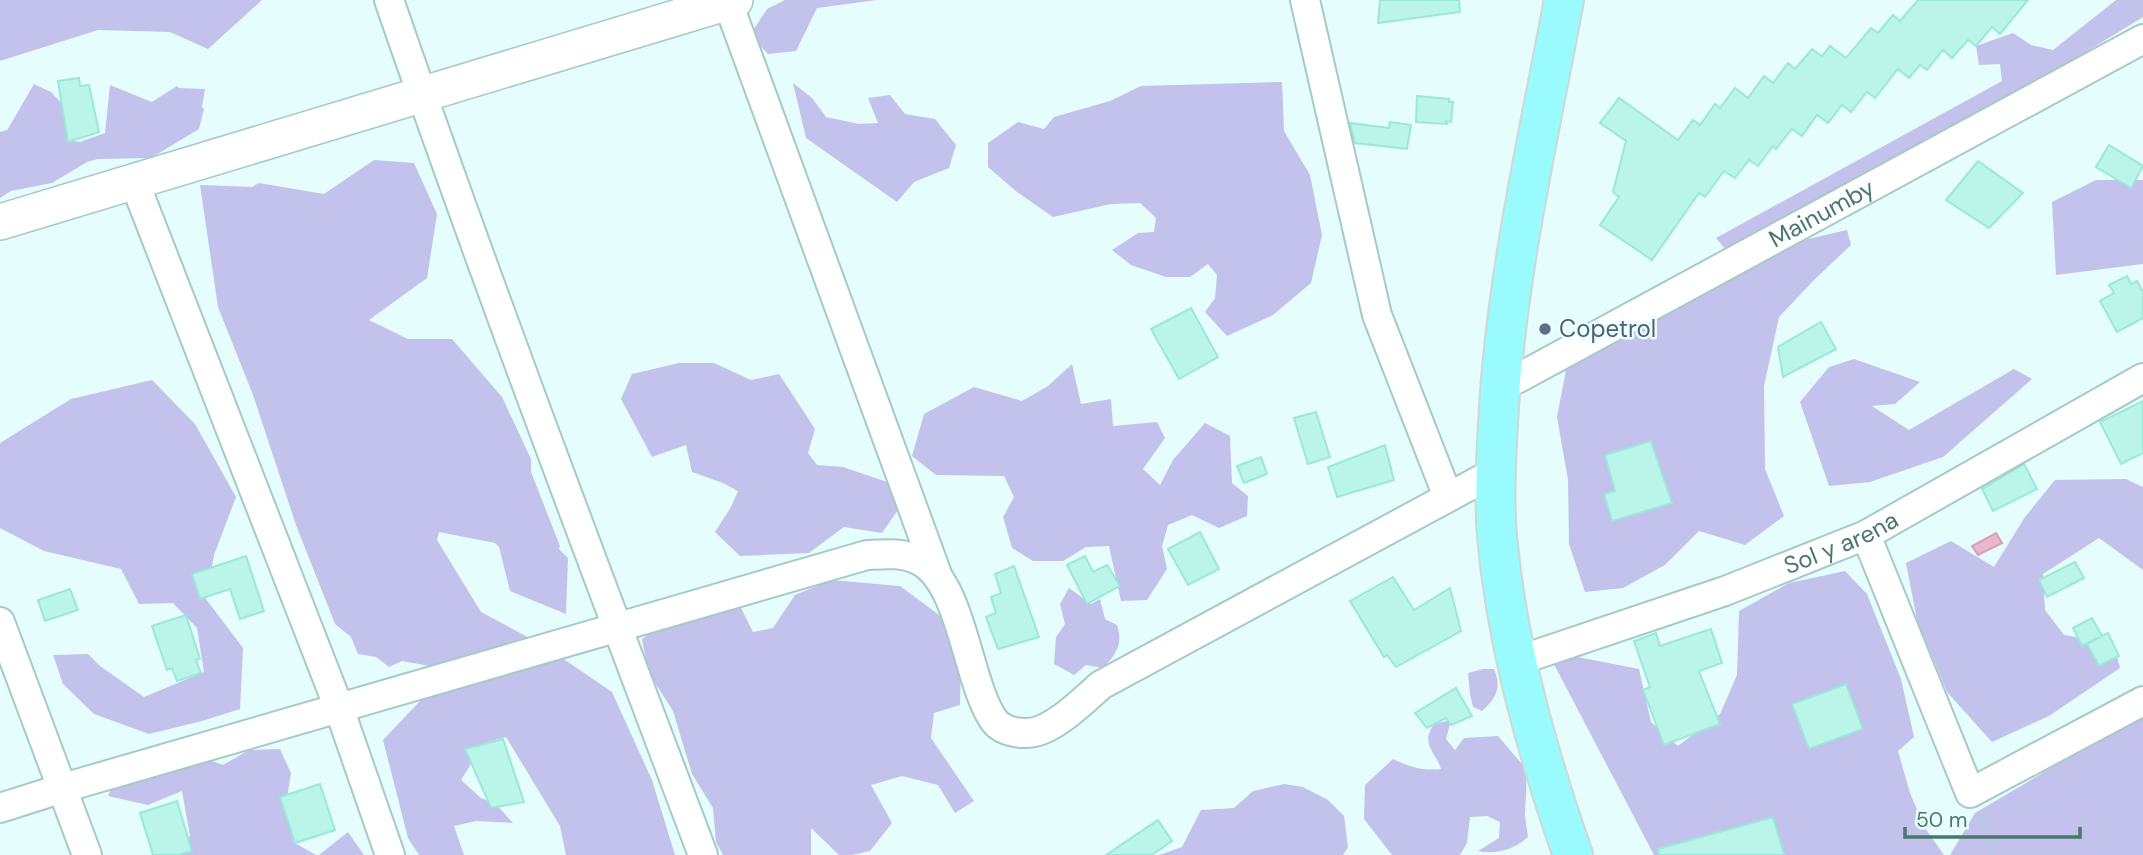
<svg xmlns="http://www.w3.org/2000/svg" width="2143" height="855" viewBox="0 0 2143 855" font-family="'DM Sans',sans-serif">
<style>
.green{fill:#c2c2ec}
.water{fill:#e8b8cd;stroke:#da9eb8;stroke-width:2}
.building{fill:#bbf4e9;stroke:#9ae8d7;stroke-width:2}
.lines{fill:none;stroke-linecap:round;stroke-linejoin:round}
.minor-casing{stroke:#a4cbc5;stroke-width:32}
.tertiary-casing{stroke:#a4cbc5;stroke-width:38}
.primary-casing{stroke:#ccd9d6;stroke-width:42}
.path{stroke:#9ed9cd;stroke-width:4.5;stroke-dasharray:2 5;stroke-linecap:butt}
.minor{stroke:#fff;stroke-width:28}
.tertiary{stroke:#fff;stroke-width:35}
.primary{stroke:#9afbff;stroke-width:38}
.service-dot{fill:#5c6f8a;stroke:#ecffff;stroke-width:2.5}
.labels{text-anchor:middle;stroke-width:5;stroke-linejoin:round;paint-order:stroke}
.street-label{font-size:24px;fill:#48786c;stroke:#ecffff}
.service-label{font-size:24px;fill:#4e5e75;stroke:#ecffff;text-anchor:start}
</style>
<rect width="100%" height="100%" fill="#e5fdfd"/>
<g class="green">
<polygon points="0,0 262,0 208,49 170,32 98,30 0,61"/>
<polygon points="785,0 877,0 817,8 796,51 768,54 750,35 767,9"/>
<polygon points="2116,0 2143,0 2143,17 2068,63 1726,250 1716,238 2002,81 2000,64 1979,65 1976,46 2013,33 2031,45 2053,50"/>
<polygon points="1282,82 1284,131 1310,175 1322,235 1311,283 1273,315 1227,336 1205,312 1215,298 1217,275 1208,264 1190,277 1166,277 1131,265 1112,250 1138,233 1154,232 1156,218 1140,203 1111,204 1053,217 1017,192 988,167 988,143 1018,122 1044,129 1054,117 1110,101 1141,86"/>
<polygon points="793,83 812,98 826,117 859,124 878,123 868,98 890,95 905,114 935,119 956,145 949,168 914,182 897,202 806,138"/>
<polygon points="34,84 51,92 71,113 68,140 80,142 105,133 110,85 152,102 177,86 179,88 205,89 202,107 204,109 199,129 151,158 98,159 87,162 52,183 11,191 0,198 0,132 7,130 9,127"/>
<polygon points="374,160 414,163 437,214 427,278 369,320 408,339 452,339 502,397 531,459 531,472 560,546 559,549 568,558 566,614 510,591 499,547 495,543 439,532 437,540 481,612 546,647 612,692 652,780 675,855 566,855 560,826 506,737 484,743 461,780 481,798 496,804 513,823 476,821 454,826 464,855 419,855 408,838 383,740 422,699 435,667 402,661 389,667 376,657 358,654 351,637 335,624 296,525 253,395 218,307 200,185 252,187 259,183 324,194"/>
<polygon points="2096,180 2143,180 2143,264 2056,275 2052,202"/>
<polygon points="1847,230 1851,245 1813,281 1779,317 1764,386 1765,469 1784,516 1745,545 1699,531 1665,565 1623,588 1585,592 1569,544 1568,480 1557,417 1566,370 1791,243"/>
<polygon points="1854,359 1920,382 1895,404 1872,406 1909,430 2014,369 2032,379 1943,457 1870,482 1829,486 1800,402 1829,367"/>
<polygon points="679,363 714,363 751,380 779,374 815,429 808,453 817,465 843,467 887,482 900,507 882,533 844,527 809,553 740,556 715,532 731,507 738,491 723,483 692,472 686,445 652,457 621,399 632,374"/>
<polygon points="1072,364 1081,404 1111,399 1113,426 1157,422 1165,438 1143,469 1160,485 1173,460 1205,423 1230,436 1232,483 1248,496 1247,516 1219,528 1192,515 1168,525 1162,546 1167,569 1147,600 1121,601 1109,546 1086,547 1063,561 1033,561 1012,548 1003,517 1014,497 1004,476 936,475 912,456 924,414 974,387 1022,401 1048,386"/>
<polygon points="152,380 195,424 236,497 214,555 206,599 243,648 240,709 202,721 149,734 94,714 63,684 53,655 88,654 100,666 144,697 204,672 197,628 173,603 139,604 121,569 44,551 0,528 0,443 71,399"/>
<polygon points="2126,479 2143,487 2143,570 2099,538 2043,574 2045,610 2064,635 2114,644 2120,668 2049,716 1992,742 1947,692 1917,620 1906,563 1951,541 1994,567 2025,517 2055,480"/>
<polygon points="1845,571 1867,594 1901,679 1914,737 1898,751 1910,793 1925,828 1944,855 1654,855 1547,651 1639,669 1651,722 1678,746 1720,714 1737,675 1739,611 1789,583"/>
<polygon points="831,580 900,586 946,620 961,658 960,705 934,713 931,738 974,801 955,813 938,785 902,776 871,785 892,823 870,851 852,855 839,855 811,828 811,855 723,855 716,842 713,808 692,774 673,711 648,672 642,639 673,616 740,606 753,632 773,628 795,595"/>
<path d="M1069,588L1091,604L1100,599L1105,619L1117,625C1123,645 1117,653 1103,668L1086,665L1074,675L1054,664L1056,637L1065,624L1060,604Z"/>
<path d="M1483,669H1494C1502,688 1496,698 1482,711L1473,707L1470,694L1468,673Z"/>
<polygon points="2143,717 2143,855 1950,855 1975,813 2102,738"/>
<path d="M1451,720L1446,739L1455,750L1464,738L1498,736L1527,770L1525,816L1528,837C1515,849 1496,855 1478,851L1499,838L1500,822L1487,816L1470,817L1467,843L1460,855H1392L1364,819L1365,785L1393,759C1410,767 1422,771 1441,769C1435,750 1420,745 1434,724Z"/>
<polygon points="177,748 223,765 249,750 280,749 291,773 287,798 293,842 316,855 163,855 190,836 182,791 148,805 108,796 124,757"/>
<polygon points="1284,784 1303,787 1328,800 1344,816 1348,847 1343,855 1159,855 1182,847 1201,810 1234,808 1253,791"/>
<polygon points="348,832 364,855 319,855"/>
</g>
<polygon class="water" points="1996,533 2002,543 1978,555 1972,546"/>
<g class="building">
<polygon points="1380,0 1459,0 1460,12 1378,23"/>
<polygon points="1918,0 2028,0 2000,34 1992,27 1976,46 1968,40 1952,58 1943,50 1927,70 1920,65 1909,78 1898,69 1875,98 1867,92 1851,112 1842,105 1828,123 1817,115 1802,136 1792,129 1776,149 1773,146 1758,166 1749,160 1735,178 1724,171 1705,197 1699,193 1652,260 1600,225 1619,197 1613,192 1626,141 1600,123 1619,98 1678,140 1693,120 1700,125 1715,104 1720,108 1735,88 1748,98 1764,76 1773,83 1788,63 1795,69 1812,49 1822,56 1830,46 1846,58 1871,28 1878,33 1893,15 1900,21"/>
<polygon points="79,78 80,86 89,85 99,132 68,142 58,81"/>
<polygon points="1417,96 1449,99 1449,102 1453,102 1451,122 1446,121 1447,124 1416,122"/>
<polygon points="1390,122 1411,125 1407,149 1355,143 1350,123 1389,128"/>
<polygon points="2109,145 2143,166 2131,188 2096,167"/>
<polygon points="1978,161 2023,193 1989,228 1946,200"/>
<polygon points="2127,276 2131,284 2137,281 2143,292 2143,318 2117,332 2100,301 2114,293 2109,285"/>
<polygon points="1191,308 1218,357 1179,379 1151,329"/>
<polygon points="1821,322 1836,349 1783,377 1778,347"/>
<polygon points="2143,401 2143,453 2121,464 2100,422"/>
<polygon points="1316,412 1330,457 1308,464 1294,418"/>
<polygon points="1651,441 1672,503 1612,521 1604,494 1615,491 1605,455"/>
<polygon points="1385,445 1394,480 1337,497 1328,467"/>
<polygon points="1261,457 1267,474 1244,483 1237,466"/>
<polygon points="2024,464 2037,489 1993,511 1982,489"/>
<polygon points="1200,532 1219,569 1188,585 1168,549"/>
<polygon points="246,556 264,611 240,619 230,589 200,599 192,574"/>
<polygon points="1085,556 1093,572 1107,565 1120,586 1087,604 1067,565"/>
<polygon points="2075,562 2084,578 2047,597 2039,580"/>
<polygon points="1014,566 1039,637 998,649 986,617 996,613 991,597 1001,593 995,574"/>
<polygon points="1393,577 1414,610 1450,588 1461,631 1396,667 1387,655 1384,657 1350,601"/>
<polygon points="70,589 78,610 45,621 38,600"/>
<polygon points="186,615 200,659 196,660 201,673 177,681 172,668 167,670 152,626"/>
<polygon points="2092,618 2102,636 2108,633 2119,656 2099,666 2087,644 2100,637 2082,646 2073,628"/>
<polygon points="1711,629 1722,663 1699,671 1720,724 1664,745 1643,690 1650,687 1634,641 1656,633 1660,646"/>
<polygon points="1846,684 1863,729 1809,749 1792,704"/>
<polygon points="1456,688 1472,716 1451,725 1446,718 1427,728 1415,713"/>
<polygon points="503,739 524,802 491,808 465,749"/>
<polygon points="320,784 335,830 295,843 280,797"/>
<polygon points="177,801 192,851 178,855 153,855 140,813"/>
<polygon points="1773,817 1784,855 1659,855 1658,849"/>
<polygon points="1158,820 1172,841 1152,855 1106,855"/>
</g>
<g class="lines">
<defs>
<g id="minor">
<path d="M389,0C488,287 596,571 703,855"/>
<polyline points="727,0 938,577"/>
<polyline points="1305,0 1377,315 1448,497"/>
<polyline points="134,181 339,708 390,855"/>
<path id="s1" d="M1500,388L2143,39"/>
<polyline points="1866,535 1970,793 2143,701"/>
<polyline points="0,622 87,855"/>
<path id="s2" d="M1517,661L1725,591L1866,535L2143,378"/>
<path d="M0,808L63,788L867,555C885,554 903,552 920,561C962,583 967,680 993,719C1002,733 1026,736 1041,730C1063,721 1084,700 1101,685L1495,472"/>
</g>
<polyline id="tertiary" points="0,222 735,0"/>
<path id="primary" d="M1564,0C1538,140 1505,281 1498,424C1496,461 1494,499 1497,536C1507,645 1537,752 1573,855"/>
</defs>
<use href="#minor" class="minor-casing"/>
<use href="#tertiary" class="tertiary-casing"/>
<use href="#primary" class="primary-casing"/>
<polyline class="path" points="1979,816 1992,855"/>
<use href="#minor" class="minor"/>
<use href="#tertiary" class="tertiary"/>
<use href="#primary" class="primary"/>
</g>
<circle class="service-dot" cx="1545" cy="329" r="7"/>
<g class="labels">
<g class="street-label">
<text dy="8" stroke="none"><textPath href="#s1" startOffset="366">Mainumby</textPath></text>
<text dy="8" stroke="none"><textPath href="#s2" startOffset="345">Sol y arena</textPath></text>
</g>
<g class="service-label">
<text x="1559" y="337">Copetrol</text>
</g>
</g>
<path d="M1905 827v10h175v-10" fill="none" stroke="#48786c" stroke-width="3.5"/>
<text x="1916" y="827" font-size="21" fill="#48786c" stroke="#ecffff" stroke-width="5" paint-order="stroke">50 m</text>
</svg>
